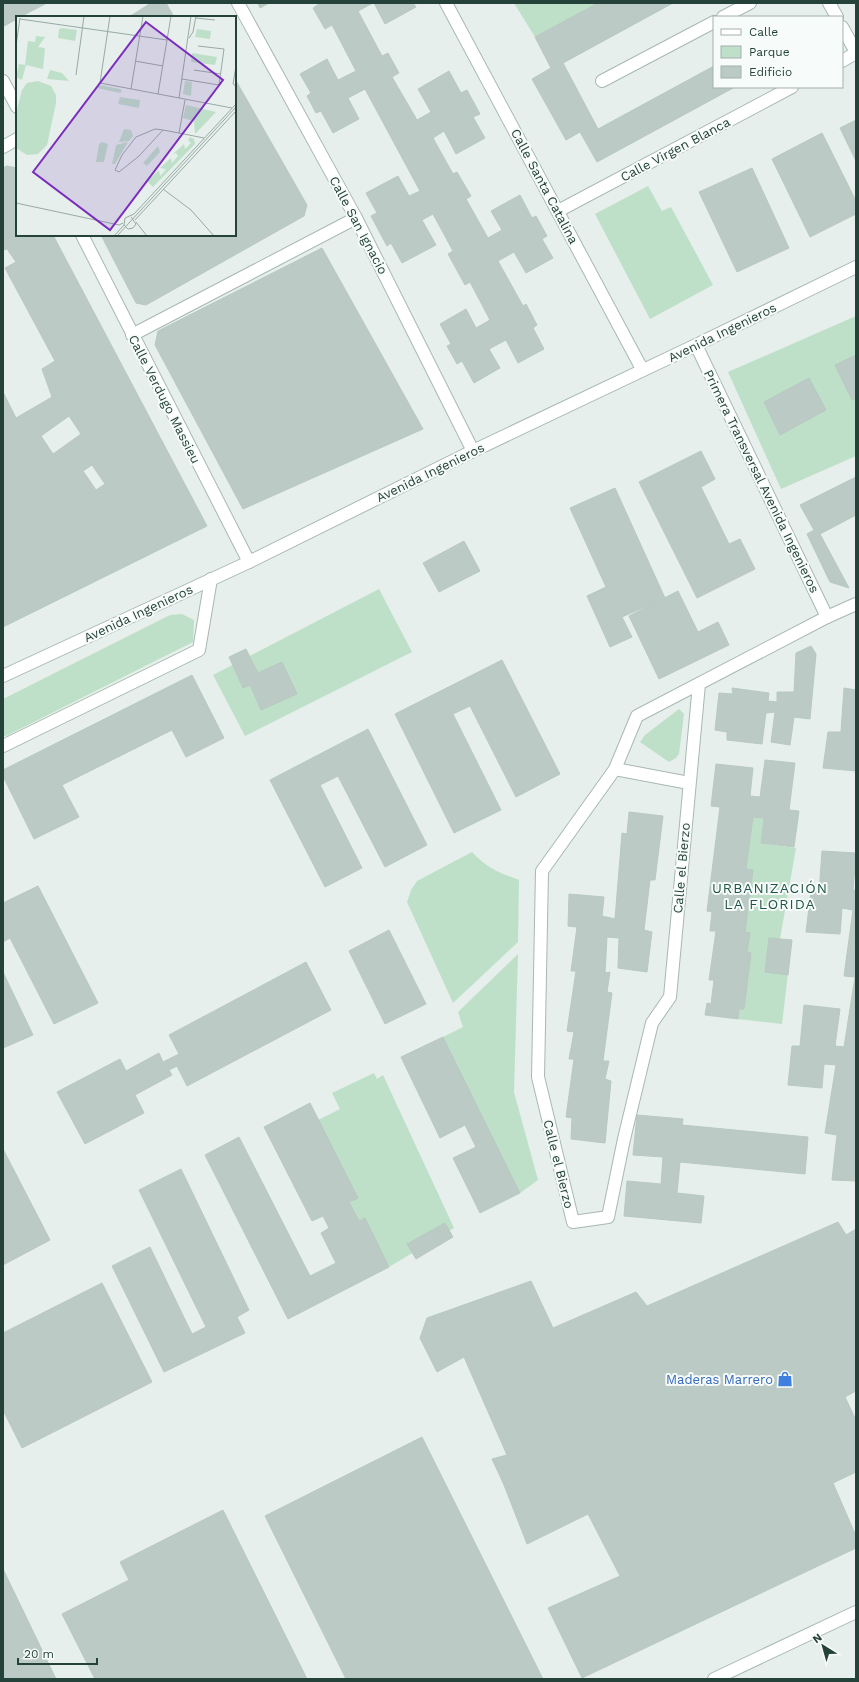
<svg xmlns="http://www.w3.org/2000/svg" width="859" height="1682" viewBox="0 0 859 1682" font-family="'Work Sans',sans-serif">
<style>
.green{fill:#bfe0c8}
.building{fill:#bbcac4;stroke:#b8c9c2;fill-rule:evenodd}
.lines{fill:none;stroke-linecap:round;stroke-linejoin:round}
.lane-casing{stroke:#a8b8b2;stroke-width:14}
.street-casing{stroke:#a8b8b2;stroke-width:14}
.lane{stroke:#fff;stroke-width:12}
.street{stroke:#fff;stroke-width:12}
.labels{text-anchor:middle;stroke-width:4;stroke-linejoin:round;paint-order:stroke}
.street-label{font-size:13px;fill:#24423a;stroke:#f7fbf9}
.shop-label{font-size:13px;fill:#366cbe;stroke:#f7fbf9;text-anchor:end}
.neighbourhood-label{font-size:14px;letter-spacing:1px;fill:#1f5548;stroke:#f7fbf9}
.inset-road{fill:none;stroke:#98aaa4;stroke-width:1}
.view{fill:#7b2cbf;fill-opacity:0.15;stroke:#7b2cbf;stroke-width:2}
.inset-edge{fill:none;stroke:#24423a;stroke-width:2}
</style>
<rect width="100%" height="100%" fill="#e6efeb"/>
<g class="green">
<polygon points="514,3 598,3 535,37"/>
<polygon points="648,186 662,211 671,207 713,285 650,319 595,214"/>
<polygon points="856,316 856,456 781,489 728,372"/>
<polygon points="379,589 412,652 245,736 213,675"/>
<polygon points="182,614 194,620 193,642 6,736 3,736 3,699 170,615"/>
<polygon points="679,709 684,714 679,754 676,758 669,762 640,742 645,735"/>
<polygon points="753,817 764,818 761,843 796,848 780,939 792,940 782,1024 738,1019 747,952 745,932 746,869"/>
<path d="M472,852C488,869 498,872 519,880L518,942L453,1003L407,902L411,890L417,881Z"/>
<polygon points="518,954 514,1092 538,1180 520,1193 443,1037 463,1027 458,1012"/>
<polygon points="374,1073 377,1079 383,1075 454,1228 389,1267 365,1219 359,1221 349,1202 318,1120 340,1109 332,1093"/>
</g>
<g class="building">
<polygon points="3,3 47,3 20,17 17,17 17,19 4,26"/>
<polygon points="151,3 166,3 174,17 129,17"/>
<polygon points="258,3 269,3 260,8"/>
<polygon points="318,3 373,3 358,11 382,56 388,53 399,73 392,77 417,120 431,112 418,89 449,71 461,93 467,90 480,114 473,117 485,138 456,154 444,131 433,138 453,174 457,172 471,196 466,199 488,238 502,230 491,211 520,195 532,218 536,216 547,236 542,239 553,258 526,273 514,252 498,261 523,306 526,304 537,325 533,328 544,349 518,363 506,340 489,349 500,368 474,383 462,361 457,364 447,346 451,344 440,324 466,309 476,328 490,320 470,282 465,285 448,254 453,251 433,214 422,220 436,245 402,263 391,243 387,246 371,216 377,213 366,193 398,176 409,196 420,191 365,89 348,98 359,119 333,133 321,111 316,113 307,96 311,93 300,74 327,59 338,80 356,71 332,25 325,29 313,8 319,4"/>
<polygon points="374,3 413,3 416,7 385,24"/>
<polygon points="598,3 673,3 563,63 598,129 714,66 714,87 735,87 597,162 580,132 566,140 532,79 551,68 535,37"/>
<polygon points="235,79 307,205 304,216 146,305 136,303 101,235 235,235"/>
<polygon points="856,120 856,161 840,128"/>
<polygon points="822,133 856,201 856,214 810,237 772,159"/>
<path d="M7,166L17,168V235H53L207,526L3,627V392L16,418L52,397L42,369L55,361L5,268L16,262L7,249L3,250V168ZM69,416L81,434L53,454L41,436ZM92,465L105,484L96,490L83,471Z"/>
<polygon points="752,168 789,248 737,272 699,192"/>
<polygon points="322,248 423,429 243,509 155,345 158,331"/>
<polygon points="856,355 856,398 852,400 835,365"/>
<polygon points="809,378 826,410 780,435 764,402"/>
<polygon points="701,451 715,479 701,487 729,544 740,539 755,569 697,598 639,482"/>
<polygon points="856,477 856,515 820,534 849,588 830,582 807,534 814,530 800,505"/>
<polygon points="615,488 665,598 622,617 632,637 610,647 587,596 606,587 570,508"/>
<polygon points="464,541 480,571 439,592 423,563"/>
<polygon points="678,591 698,632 718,622 729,645 659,679 629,616"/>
<polygon points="811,646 816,654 810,719 794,717 790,745 771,742 775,712 766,713 762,744 727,740 727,732 715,730 719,693 733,694 732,688 769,693 768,701 777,702 777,692 794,692 796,653"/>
<polygon points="246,649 258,673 282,662 297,694 261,710 250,685 243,688 229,657"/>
<polygon points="502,660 560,774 516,797 470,706 453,714 501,810 454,833 395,714"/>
<polygon points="192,675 224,738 186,757 172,730 62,785 79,817 34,839 3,776 3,770"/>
<polygon points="844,688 856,690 856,771 823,768 828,732 841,732"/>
<polygon points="368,729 427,845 385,867 338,776 320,785 362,868 325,887 270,780"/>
<polygon points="765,760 795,763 789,810 799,811 794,847 761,843 764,818 753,817 746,869 753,870 745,932 750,933 747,952 751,953 744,1009 739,1009 738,1019 705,1015 707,1003 711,1004 714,980 709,980 716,931 710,931 712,912 707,911 720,807 711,806 716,764 753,768 750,796 760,797"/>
<polygon points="629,812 663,816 655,880 650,880 644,930 652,932 647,972 618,968 619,938 607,937 605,973 610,972 607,992 612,993 603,1061 609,1061 605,1079 611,1081 605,1143 571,1139 572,1118 566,1117 574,1059 569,1059 574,1032 567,1031 576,971 571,971 577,927 568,926 569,894 604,897 602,916 615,919 622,833 627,834"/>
<polygon points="822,851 856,853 853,890 856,890 856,1181 832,1180 837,1135 825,1133 836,1065 824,1064 822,1088 788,1085 792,1046 800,1046 804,1005 840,1009 835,1046 844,1047 855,977 844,976 853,910 842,908 840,934 806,932 811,891 819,893"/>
<polygon points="38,886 98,1003 54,1024 10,938 3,942 3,903"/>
<polygon points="389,930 426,1004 385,1024 349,951"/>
<polygon points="769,938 792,940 788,975 765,972"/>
<polygon points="306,962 331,1010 187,1086 177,1066 169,1070 172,1075 135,1095 144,1113 85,1144 57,1092 120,1059 126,1071 159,1053 163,1062 179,1054 169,1035"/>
<polygon points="3,972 33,1035 3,1048"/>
<polygon points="443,1037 520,1193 480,1213 453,1158 476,1147 465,1125 440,1138 401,1057"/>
<polygon points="310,1103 358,1198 349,1202 359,1221 365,1218 389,1267 288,1319 205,1155 239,1137 310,1276 336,1263 321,1233 329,1228 323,1216 312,1221 264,1127"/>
<polygon points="637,1115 683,1119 682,1125 808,1137 805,1174 680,1162 677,1193 704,1196 701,1223 624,1216 627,1181 661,1184 663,1157 633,1155"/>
<polygon points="3,1149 50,1240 3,1265"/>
<polygon points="181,1169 249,1310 237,1317 245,1333 164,1372 112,1266 150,1247 192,1334 206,1327 139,1190"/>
<polygon points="838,1222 846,1235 856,1229 856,1391 845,1397 856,1420 856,1472 833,1483 856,1536 856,1548 582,1678 548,1608 620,1576 588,1514 527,1544 504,1485 492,1459 507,1455 464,1357 437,1372 420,1338 427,1318 531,1281 553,1328 636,1292 647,1306"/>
<polygon points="445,1223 453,1237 416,1259 407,1244"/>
<polygon points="102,1283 152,1382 22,1448 3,1410 3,1333"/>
<polygon points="422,1437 543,1679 346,1679 265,1516"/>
<polygon points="223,1510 307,1679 95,1679 62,1614 129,1580 120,1562"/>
<polygon points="3,1569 56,1679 3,1679"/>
</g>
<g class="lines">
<defs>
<polyline id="lane" points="3,746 199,650 211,579"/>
<g id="street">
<polyline points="238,3 356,218 473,451"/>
<polyline points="446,3 642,369"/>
<polyline points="829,3 837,17"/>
<polyline points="723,17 750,3"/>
<polyline points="842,27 856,52"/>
<polyline points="842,61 856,53"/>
<polyline points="3,81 17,107"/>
<polyline points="602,81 714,22"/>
<polyline points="3,147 17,139"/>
<polyline points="558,211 792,87"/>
<polyline points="82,235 249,562"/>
<polyline points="132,335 356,218"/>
<polyline points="696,345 827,617"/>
<polyline points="3,676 249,562 473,451 696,345 856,267"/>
<polyline points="699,684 670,997 652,1023 624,1139 608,1217 573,1222 538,1077 542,871 615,769 637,716 827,617 856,604"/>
<polyline points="615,769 689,783"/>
<polyline points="714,1679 856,1612"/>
</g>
</defs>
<use href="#lane" class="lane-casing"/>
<use href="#street" class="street-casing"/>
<use href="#lane" class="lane"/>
<use href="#street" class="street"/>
</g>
<defs>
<symbol id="shop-bare" viewBox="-9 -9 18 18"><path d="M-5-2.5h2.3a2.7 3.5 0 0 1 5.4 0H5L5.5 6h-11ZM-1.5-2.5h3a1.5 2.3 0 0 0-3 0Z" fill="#3f7fe0" stroke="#f7fbf9" stroke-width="2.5" paint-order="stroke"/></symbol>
</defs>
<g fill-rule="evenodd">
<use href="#shop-bare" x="774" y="1368" width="22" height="22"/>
</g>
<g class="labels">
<g class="street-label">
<text transform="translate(675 149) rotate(-28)" y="5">Calle Virgen Blanca</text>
<text transform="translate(545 186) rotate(62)" y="5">Calle Santa Catalina</text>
<text transform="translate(359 225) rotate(62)" y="5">Calle San Ignacio</text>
<text transform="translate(722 332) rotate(-26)" y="5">Avenida Ingenieros</text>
<text transform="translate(165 399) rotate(63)" y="5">Calle Verdugo Massieu</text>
<text transform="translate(430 472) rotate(-26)" y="5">Avenida Ingenieros</text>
<text transform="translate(762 481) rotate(64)" y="5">Primera Transversal Avenida Ingenieros</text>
<text transform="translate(138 613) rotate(-25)" y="5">Avenida Ingenieros</text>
<text transform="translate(681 868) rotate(-85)" y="5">Calle el Bierzo</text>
<text transform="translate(559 1164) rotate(76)" y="5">Calle el Bierzo</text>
</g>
<g class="shop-label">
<text x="773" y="1384">Maderas Marrero</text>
</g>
<g class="neighbourhood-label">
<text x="770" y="893">URBANIZACIÓN<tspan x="770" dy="16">LA FLORIDA</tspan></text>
</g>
</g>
<g transform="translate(16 16)">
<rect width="220" height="220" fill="#e6efeb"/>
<path d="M46,12L61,14L59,25L42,22L43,13ZM181,13L195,15L194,23L179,21ZM20,20L29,21L22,31L29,32L27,53L10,49L6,64L0,61L3,48L9,49L12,25L19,26ZM176,37L201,41L199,49L175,46ZM34,54L46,57L53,65L31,63ZM22,65L35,70L40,79V87L31,129L22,138L11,139L0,132V97L6,74L11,67ZM169,65L176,66L175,80L167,78ZM83,69L104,73L106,75L104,77L81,72ZM104,81L124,84L123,92L102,88ZM170,89L200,96L179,118L178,105L167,102ZM108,113L115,114L117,120L113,125L103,126ZM174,121L178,123L179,128L137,171L131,165L143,154L144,160L147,157L150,153L144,152L155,142L156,147L162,140L160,137L156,139L168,128L169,133L175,127L172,124ZM86,126L92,128L88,146H80L83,128ZM112,126L99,148H96L100,129ZM142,130L144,136L131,150L127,147Z" fill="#bfe0c8"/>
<path class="inset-road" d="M94,0L84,67L216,92M180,2L199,4M4,3L151,24M173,22L177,16L180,0M0,30L4,2M119,45L147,50M220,50L217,68L220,70M178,54L205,58M60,59L68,0M166,63L203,69L208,33L182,30M115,73L127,0M142,78L155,0M163,82L175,0M147,114L123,140L103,156L99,154L106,139L120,121L139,113L147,114L163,117L188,122M163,117L169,84M147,173L175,194L198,220M0,187L103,209L107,207M115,201L120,208L117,212L112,213L108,209L109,202L118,198L220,88M119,204L220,95M120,206L131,220M98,220L108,209M101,220L220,91"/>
<path class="view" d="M130,6L207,64L94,214L17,156Z"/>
<rect width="220" height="220" class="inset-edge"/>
</g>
<rect width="859" height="1682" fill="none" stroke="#24423a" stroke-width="8"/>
<rect x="713" y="16" width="130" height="72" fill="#f7fbf9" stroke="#a3b1ad"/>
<rect x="721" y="29" width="20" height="6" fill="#ffffff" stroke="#a3b1ad"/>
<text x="749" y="36" font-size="12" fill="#24423a">Calle</text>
<rect x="721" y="46" width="20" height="12" fill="#bfe0c8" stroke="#a3b1ad"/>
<text x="749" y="56" font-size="12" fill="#24423a">Parque</text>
<rect x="721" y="66" width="20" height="12" fill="#bbcac4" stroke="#a3b1ad"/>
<text x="749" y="76" font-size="12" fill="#24423a">Edificio</text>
<g transform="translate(823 1646) rotate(323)" stroke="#f7fbf9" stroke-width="3" paint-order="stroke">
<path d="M0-3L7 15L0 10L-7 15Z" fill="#24423a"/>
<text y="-6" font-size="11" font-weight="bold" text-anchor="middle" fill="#24423a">N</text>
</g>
<path d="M18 1658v6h79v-6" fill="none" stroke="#24423a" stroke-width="2"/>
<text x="24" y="1658" font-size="12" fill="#24423a" stroke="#f7fbf9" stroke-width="3" paint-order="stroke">20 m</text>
</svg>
